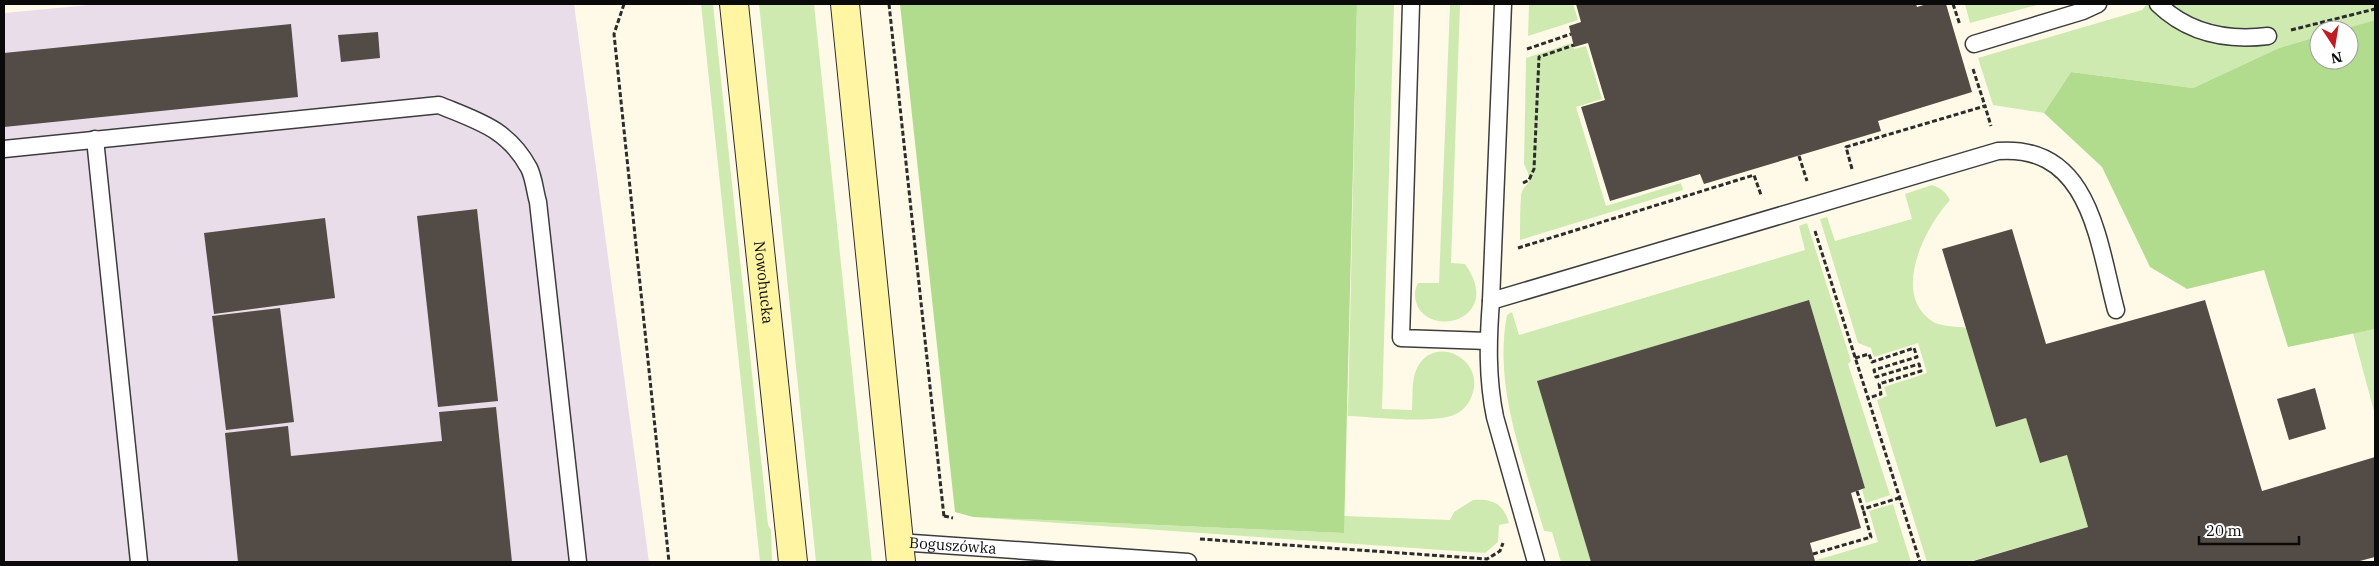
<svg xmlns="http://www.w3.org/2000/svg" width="2379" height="566" viewBox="0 0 2379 566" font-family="'IBM Plex Serif',serif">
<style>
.industrial{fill:#e9ddea}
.green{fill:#ceeab0}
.forest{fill:#b1dc8e}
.building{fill:#534b46}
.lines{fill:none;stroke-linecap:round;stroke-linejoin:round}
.lane-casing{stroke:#3d3d3d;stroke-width:19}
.secondary-casing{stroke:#2c2c2c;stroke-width:30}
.path{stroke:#2c2c2c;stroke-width:3;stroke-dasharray:5 2.5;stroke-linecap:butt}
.lane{stroke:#fff;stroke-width:16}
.secondary{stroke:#fff5a2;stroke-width:28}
.labels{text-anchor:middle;stroke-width:5;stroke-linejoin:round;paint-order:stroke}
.street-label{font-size:15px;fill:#0a0a0a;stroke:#fff}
</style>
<rect width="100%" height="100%" fill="#fffae7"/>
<polygon class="industrial" points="100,4 574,4 649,562 4,562 4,13"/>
<g class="green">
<polygon points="701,4 713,4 768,525 771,530 772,562 760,562"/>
<polygon points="759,4 814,4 872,562 816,562"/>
<path d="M1357,4H1394L1382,409L1412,410C1413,397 1411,380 1417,368C1435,332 1490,361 1470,400C1467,406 1461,412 1454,415C1428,424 1376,417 1348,416Z"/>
<path d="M1450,4H1460L1451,263L1465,264C1505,320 1427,340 1416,302C1414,295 1415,289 1418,283H1439Z"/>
<polygon points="1529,4 1573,4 1578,20 1528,36"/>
<polygon points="1965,4 2041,4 1970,23"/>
<polygon points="2147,4 2375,4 2375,20 2340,30 2319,30 2319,36 2279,48 2193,88 2071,72 2044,113 1993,105 1978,58 2142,10"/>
<path d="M1572,43L1574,49L1586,46L1602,99L1576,107L1606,206L1681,183L1683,190L1520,240C1520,225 1520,210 1521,196C1523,181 1536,188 1524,164L1526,58Z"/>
<path d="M1932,185C1941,188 1946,192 1950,200C1925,227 1891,294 1932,321C1940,327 1956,326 1966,328L1996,426L2026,418L2040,463L2067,455L2088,527L1968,562H1927L1877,400L1887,396L1884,387L1927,373L1918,343L1874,357L1871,348L1858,343L1820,219L1827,217L1835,241L1912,219L1905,194Z"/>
<path d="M1807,223L1851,361L1848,364L1890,495L1866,503L1862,490L1865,488L1809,300L1538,381L1591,562H1561L1552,532L1544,531C1524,461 1493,389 1507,315L1512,312L1519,335L1805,250L1799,226Z"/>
<polygon points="2375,329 2375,415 2353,333"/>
<path d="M1473,500C1493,499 1503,503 1509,523L1499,525L1498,542L1485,553L973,517L1344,533V516L1450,520L1454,512Z"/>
<polygon points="1893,504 1911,562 1810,562 1878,542 1869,511"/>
</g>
<g class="forest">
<polygon points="900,4 1357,4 1344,533 973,517 955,512"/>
<polygon points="2375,20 2375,329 2288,347 2264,270 2187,289 2150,267 2102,167 2044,113 2071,72 2193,88 2279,48 2319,36 2319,60 2349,60 2349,30 2340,30"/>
</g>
<g class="building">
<polygon points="1576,4 1916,4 1917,7 1927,4 1946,4 1972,92 1878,121 1881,131 1704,184 1700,174 1610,201 1581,107 1605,100 1588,43 1574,47 1569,26 1581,22"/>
<polygon points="291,24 298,97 4,127 4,53"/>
<polygon points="378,32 380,58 341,62 338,35"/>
<polygon points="477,209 498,401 438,407 417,216"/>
<polygon points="325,218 335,298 214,314 204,233"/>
<polygon points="2012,229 2046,344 2205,300 2262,491 2375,457 2375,557 2356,562 1970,562 2088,527 2067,455 2040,463 2026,418 1996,427 1942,249"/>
<polygon points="1809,300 1865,488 1851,493 1861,528 1810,543 1815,561 1810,562 1591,562 1537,381"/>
<polygon points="280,308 294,422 226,430 212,316"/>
<polygon points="2315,388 2326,429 2289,440 2277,399"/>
<polygon points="496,407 512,562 238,562 225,433 288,426 291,456 442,441 439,412"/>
</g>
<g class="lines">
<defs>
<g id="lane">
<polyline points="1411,4 1401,338 1488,341"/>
<path d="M2158,4C2188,33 2227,41 2268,36"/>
<polyline points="1974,44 2083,11 2098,4"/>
<polyline points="95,139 139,562"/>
<path d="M4,149L439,105C478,121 508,129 529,168C534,178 535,192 538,202L578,562"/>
<polyline points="1491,301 1503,4"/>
<path id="s1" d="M898,542L1188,562"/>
<path d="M1536,562L1495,417C1487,378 1488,340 1491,301L1998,151C2091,144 2098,243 2116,310"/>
</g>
<g id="secondary">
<path id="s2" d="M734,4L793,562"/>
<polyline points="845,4 901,562"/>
</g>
</defs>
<use href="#lane" class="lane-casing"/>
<use href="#secondary" class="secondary-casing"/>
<g class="path">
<polyline points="624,4 614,34 669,562"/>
<polyline points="889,4 944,517"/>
<polyline points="1953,4 1960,25"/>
<polyline points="2291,30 2375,9"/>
<polyline points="1527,49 1571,34"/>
<polyline points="1973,69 1985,106"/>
<polyline points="1799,156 1807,181"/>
<polyline points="1852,169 1846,147 1985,106 1991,126"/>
<polyline points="1523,183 1529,180 1534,169 1539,57 1574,45"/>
<polyline points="1815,231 1920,562"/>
<polyline points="1518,248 1754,175 1761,195"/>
<polyline points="1855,358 1869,354 1872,362 1914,348 1917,357 1874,370 1876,377 1919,364 1921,371 1879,384 1881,394 1868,398"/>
<polyline points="1857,491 1863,509 1899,498"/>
<polyline points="944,516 953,518"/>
<polyline points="1200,539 1487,559 1500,551 1503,543"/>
<polyline points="1813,554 1871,537 1863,509"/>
</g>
<use href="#lane" class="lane"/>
<use href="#secondary" class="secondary"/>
</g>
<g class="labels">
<g class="street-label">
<text dy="5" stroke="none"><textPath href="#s2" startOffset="280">Nowohucka</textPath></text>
<text dy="5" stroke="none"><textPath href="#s1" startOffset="55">Boguszówka</textPath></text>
</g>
</g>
<rect width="2379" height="566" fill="none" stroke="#0a0a0a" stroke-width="10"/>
<g transform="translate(2334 45) rotate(168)"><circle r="24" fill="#ffffff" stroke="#9d9d9d"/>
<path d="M0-4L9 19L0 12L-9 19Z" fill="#bf1d24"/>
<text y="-8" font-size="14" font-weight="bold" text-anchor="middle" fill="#0a0a0a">N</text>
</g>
<path d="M2199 536v8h100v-8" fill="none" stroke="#0a0a0a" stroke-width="2.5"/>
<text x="2206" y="536" font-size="15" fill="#0a0a0a" stroke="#ffffff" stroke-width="4" paint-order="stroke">20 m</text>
</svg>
